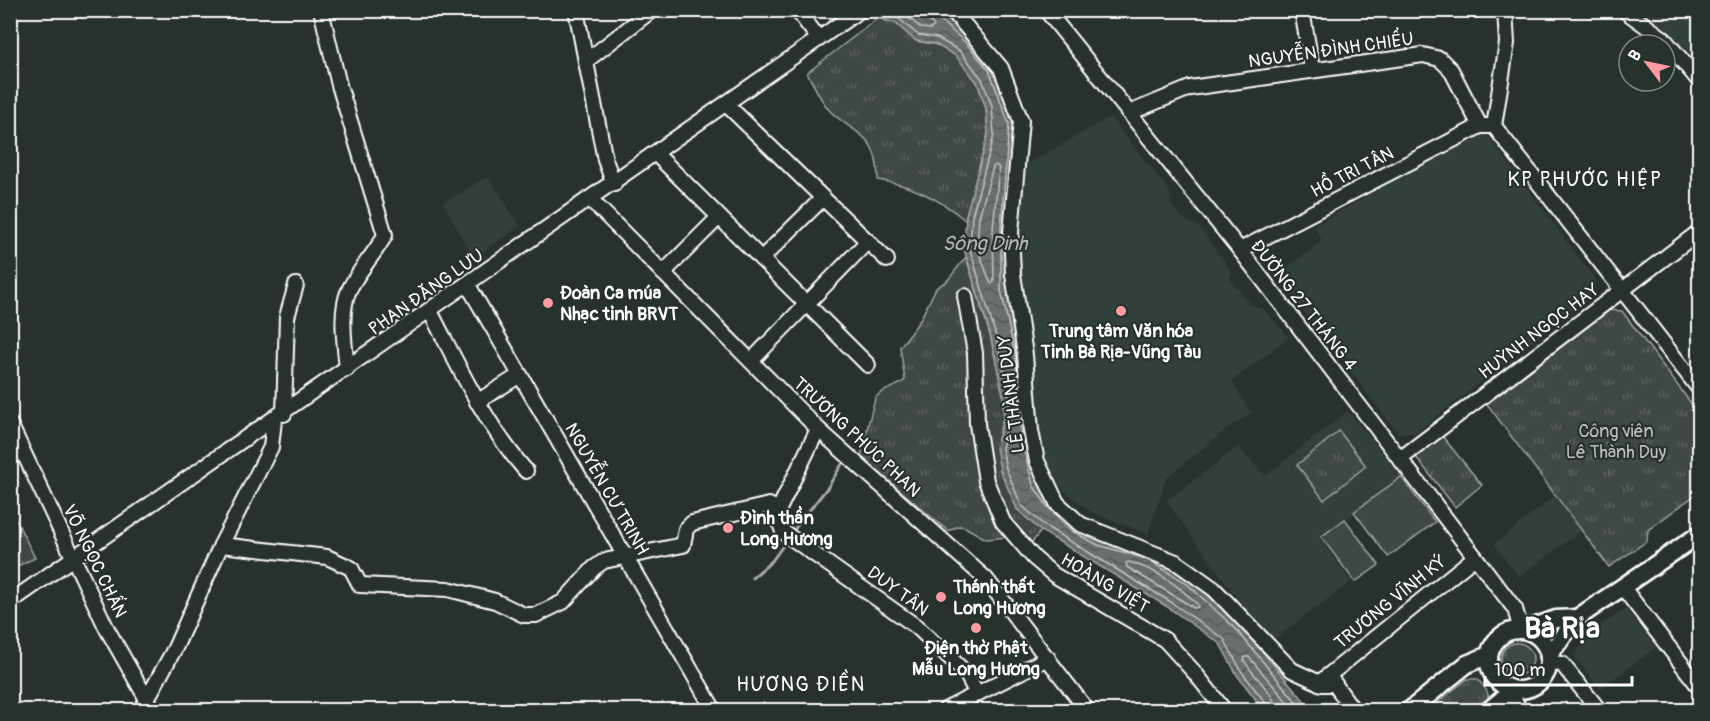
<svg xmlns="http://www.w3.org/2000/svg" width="1710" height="721" viewBox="0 0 1710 721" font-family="Pangolin,sans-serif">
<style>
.built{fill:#333f3a}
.grass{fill:url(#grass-tufts);stroke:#9ea4a2;stroke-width:1.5}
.pitch{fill:#3e4944;stroke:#9ea4a2;stroke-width:1.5}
.water{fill:url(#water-waves);stroke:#a4a9a7;stroke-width:1.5}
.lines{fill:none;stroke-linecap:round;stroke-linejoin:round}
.shore{stroke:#c2c6c4;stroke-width:1.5}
.stream{stroke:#a4a9a7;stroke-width:3}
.minor-casing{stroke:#fff;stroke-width:18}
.major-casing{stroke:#fff;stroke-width:21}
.minor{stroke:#26332d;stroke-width:14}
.major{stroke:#26332d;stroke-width:16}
.poi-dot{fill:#ff9aa2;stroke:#26332d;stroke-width:2}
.labels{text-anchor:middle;stroke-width:4.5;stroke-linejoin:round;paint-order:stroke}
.street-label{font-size:18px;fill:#fff;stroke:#26332d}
.poi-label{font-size:18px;font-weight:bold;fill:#fff;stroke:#26332d;text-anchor:start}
.park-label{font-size:18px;fill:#bbbfbe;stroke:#26332d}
.neighbourhood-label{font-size:20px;letter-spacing:1.5px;fill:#fff;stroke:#26332d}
.water-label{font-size:20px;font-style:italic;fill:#b3b8b6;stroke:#26332d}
.town-label{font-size:30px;font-weight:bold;fill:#fff;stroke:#26332d}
</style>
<defs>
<pattern id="grass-tufts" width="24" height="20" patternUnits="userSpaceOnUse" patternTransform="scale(1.5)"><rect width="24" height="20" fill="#3e4944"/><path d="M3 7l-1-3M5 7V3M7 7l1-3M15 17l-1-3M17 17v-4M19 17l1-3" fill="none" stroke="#5b6460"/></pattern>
<pattern id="water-waves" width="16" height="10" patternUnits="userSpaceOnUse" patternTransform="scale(1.5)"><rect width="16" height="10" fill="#67706c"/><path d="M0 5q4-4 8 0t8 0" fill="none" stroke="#575a59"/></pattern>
</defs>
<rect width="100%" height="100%" fill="#26332d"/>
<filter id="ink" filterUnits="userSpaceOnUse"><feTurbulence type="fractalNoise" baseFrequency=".0167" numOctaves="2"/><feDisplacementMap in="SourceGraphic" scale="12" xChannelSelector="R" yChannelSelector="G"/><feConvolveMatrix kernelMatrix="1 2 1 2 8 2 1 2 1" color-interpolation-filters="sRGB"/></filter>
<g filter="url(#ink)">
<g class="built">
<polygon points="1637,11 1699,11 1699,73 1661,25"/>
<polygon points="1110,117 1170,191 1170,204 1185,220 1199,227 1232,272 1230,280 1251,305 1263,309 1289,337 1232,381 1251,413 1228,428 1166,478 1148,534 1091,512 1050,479 1039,450 1015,251 1020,168"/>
<polygon points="1478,133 1487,135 1595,279 1593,295 1415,433 1398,433 1276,276 1322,241 1314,226"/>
<polygon points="488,176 520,226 482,252 470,252 443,203"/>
<polygon points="1348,411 1402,476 1320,539 1351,582 1270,642 1166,501 1238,447 1265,476"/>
<polygon points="1554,497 1581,531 1519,577 1494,544"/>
<polygon points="1626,609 1656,647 1600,689 1574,656 1591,631"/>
</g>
<g class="grass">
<path d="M878,18L896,23L916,41L935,44L957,56L977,82L986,108L988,134L965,220C940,199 911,185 878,180C878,132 856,137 829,110C820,99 814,85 807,73Z"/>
<path d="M966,257L990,335L1003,394L1004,416L999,432L1017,509L1041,531L1029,546L1009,537L986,539L965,527L959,526L948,531L861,457C862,450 874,399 876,397C884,388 897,388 905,380L900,347L920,320L936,288L947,281Z"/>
<polygon points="1609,310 1622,311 1699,414 1699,496 1695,495 1648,530 1647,541 1609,567 1487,404"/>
<polygon points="1339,431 1366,466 1324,500 1297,465"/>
<polygon points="1442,436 1482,485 1455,507 1416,457"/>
<polygon points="10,508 35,558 11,569 10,569"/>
<circle cx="1517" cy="659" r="16"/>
<path d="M1467,679H1477C1515,715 1446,710 1428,710Z"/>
</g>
<g class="pitch">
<polygon points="1401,477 1435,522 1388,557 1354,512"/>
<polygon points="1345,519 1379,565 1355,582 1321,537"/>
</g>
<polygon class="water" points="851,11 933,11 945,15 994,67 1015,123 1007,229 1007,289 1022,358 1033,466 1038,483 1051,502 1190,578 1239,624 1312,710 1264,710 1237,675 1220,644 1166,606 1041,531 1017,509 1000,470 996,447 1004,416 1003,394 990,334 964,249 966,215 988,134 986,108 977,82 956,56 935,44 916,41 895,23"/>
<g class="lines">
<g class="shore">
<polyline points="872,10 898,18 918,35 937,38 960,51 982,79 992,106 994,135 972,216 970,249 995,333 1009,392 1010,417 1002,448 1006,468 1021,505 1045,526 1169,601 1224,639 1242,672 1267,705 1268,710"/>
<polyline points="899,10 921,28 931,29 934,26 928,19 926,10"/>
<polyline points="934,10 936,17 966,43 989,70 1009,124 1001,228 1001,290 1016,359 1021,439 1033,485 1047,506 1072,531 1098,545 1144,558"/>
<polygon points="996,165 999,168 993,228 994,282 991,284 977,247 979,217 993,167"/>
<polyline points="1148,560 1186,583 1235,628 1303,710"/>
<path d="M1129,562C1155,569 1178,585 1197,604L1198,607L1194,608L1127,567L1126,563Z"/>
<path d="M1276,710C1275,692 1252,676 1244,660L1245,657H1249L1294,710"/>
</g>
<g class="stream">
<polyline points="792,532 828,487 842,464"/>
<polyline points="752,578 772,561 787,540"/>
</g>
<defs>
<g id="minor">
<path d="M321,10L339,85L385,235C375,254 357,272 349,290C339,313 345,345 347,369"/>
<polyline points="576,10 605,160 614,184"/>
<polyline points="797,10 819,39"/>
<polyline points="952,10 1001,68 1021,121 1011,232 1013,274 1025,355 1031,431 1037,461 1057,503 1080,524 1176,562 1214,589 1292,670 1322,684 1335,684"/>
<polyline points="1046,10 1240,250 1515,609 1521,630"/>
<polyline points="1302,10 1312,69"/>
<polyline points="1624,10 1664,39 1700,82"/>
<polyline points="586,61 652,10"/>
<polyline points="727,105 887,260"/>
<polyline points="1129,113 1190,88 1423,55 1440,59 1451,70 1480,126 1494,126 1700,390"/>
<polyline points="1494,126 1507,43 1505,10"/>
<polyline points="656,154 868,365"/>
<polyline points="591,200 818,429 986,579 1087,710"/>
<polyline points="1240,250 1480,126"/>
<polyline points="761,259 823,198"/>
<polyline points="663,273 719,217"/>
<polyline points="468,285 714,710"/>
<polyline points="965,296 975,353 977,424 986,481 1003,522 1034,558 1054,575 1165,640 1195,673 1224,710"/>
<path d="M430,311C459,367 485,424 526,471"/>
<polyline points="751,361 868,241"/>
<polyline points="477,402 520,375"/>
<polyline points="284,414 287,317 296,285"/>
<polyline points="10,424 107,629 153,710"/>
<polyline points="1400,459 1700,231"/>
<polyline points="777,513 818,429"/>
<polyline points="221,545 327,557 351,568 360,585 448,589 495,601 524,615 536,615 563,602 594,568 604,561 683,545 686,529 692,523 769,505 775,508 783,532 917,627 966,673 977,694"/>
<polyline points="1624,589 1700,688"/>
<polyline points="10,602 860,10"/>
<polyline points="1549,663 1562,664 1599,710"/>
<polyline points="1331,679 1353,710"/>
<polyline points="1319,683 1475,557"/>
<polyline points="1514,690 1513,698 1520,710"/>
<polyline points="141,710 175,648 221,545 271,447 274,420"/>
<polyline points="945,710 1048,658"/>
</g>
<g id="major">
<polyline points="1525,630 1556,619 1577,618"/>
<circle cx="1519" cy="660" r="30"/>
<polyline points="1549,655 1577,618 1700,534"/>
<polyline points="1410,710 1467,664 1489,655"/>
<polyline points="1489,710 1514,690"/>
</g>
</defs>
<use href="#minor" class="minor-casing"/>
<use href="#major" class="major-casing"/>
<use href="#minor" class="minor"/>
<use href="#major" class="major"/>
</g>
</g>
<g class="poi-dot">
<circle cx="548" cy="303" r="6"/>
<circle cx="1121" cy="311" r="6"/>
<circle cx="728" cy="528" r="6"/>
<circle cx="941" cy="597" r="6"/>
<circle cx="976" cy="628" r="6"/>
</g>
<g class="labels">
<g class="street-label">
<text transform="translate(1331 50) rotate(-8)" y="6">NGUYỄN ĐÌNH CHIỂU</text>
<text transform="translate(1352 172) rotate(-27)" y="6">HỒ TRI TÂN</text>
<text transform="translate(426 292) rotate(-35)" y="6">PHAN ĐĂNG LƯU</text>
<text transform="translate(1304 305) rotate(52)" y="6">ĐƯỜNG 27 THÁNG 4</text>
<text transform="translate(1539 331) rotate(-37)" y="6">HUỲNH NGỌC HAY</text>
<text transform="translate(1011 394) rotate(-97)" y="6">LÊ THÀNH DUY</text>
<text transform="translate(857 437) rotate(43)" y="6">TRƯƠNG PHÚC PHAN</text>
<text transform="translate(607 489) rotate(60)" y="6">NGUYỄN CƯ TRINH</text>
<text transform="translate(95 561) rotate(64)" y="6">VÕ NGỌC CHẤN</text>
<text transform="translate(1105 583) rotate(31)" y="6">HOÀNG VIỆT</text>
<text transform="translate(898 591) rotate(36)" y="6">DUY TÂN</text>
<text transform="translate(1390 602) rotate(-39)" y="6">TRƯƠNG VĨNH KÝ</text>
</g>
<g class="poi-label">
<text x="560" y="299">Đoàn Ca múa<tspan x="560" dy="21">Nhạc tỉnh BRVT</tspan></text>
<text x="1121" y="337" text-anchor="middle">Trung tâm Văn hóa<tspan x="1121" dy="21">Tỉnh Bà Rịa-Vũng Tàu</tspan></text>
<text x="740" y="524">Đình thần<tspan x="740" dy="21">Long Hương</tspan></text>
<text x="953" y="593">Thánh thất<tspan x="953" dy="21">Long Hương</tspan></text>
<text x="976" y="654" text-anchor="middle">Điện thờ Phật<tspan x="976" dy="21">Mẫu Long Hương</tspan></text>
</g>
<g class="park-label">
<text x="1616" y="437">Công viên<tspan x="1616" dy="21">Lê Thành Duy</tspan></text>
</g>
<g class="neighbourhood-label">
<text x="1585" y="186">KP PHƯỚC HIỆP</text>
<text x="801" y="691">HƯƠNG ĐIỀN</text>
</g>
<g class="water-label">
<text x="985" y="250">Sông Dinh</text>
</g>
<g class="town-label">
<text x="1562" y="638">Bà Rịa</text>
</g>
</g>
<rect width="1710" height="721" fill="none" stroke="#26332d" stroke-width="36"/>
<rect x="18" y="18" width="1674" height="685" fill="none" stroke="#fff" stroke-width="2" filter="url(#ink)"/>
<g transform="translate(1647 63) rotate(302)"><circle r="28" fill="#26332d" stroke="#7d8581" stroke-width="1.5"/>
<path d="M0-4.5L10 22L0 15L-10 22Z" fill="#ff9aa2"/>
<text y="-9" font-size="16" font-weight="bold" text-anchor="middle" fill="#ffffff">B</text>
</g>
<path d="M1485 676v9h147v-9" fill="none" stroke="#ffffff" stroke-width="3"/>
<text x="1494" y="676" font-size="18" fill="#ffffff" stroke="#26332d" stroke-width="4.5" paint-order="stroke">100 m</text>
</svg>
